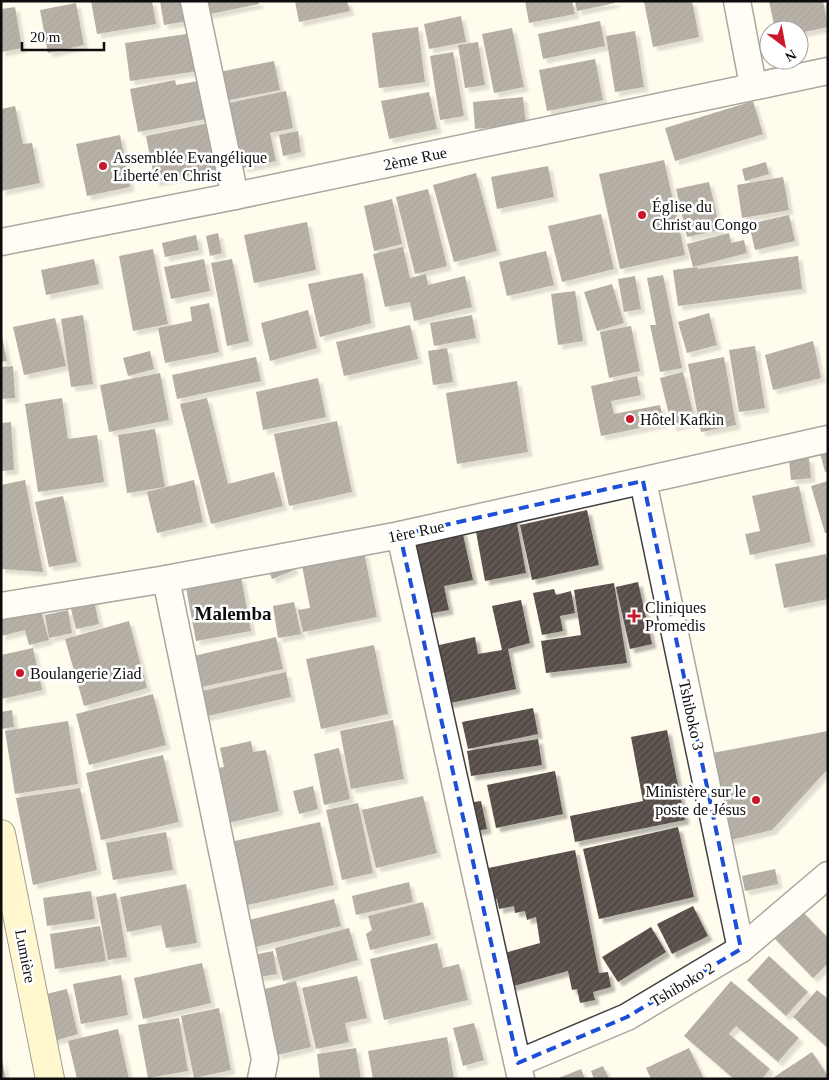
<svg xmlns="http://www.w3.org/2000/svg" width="829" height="1080" viewBox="0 0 829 1080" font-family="'Times New Roman',serif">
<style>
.building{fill:url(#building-hatch);filter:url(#shadow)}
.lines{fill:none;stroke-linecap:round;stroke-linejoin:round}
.street-casing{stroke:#404040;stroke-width:29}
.secondary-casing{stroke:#2f2f2f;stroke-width:30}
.street{stroke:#fff;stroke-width:26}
.secondary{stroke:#fff1a8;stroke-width:28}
.marked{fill:none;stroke:#1d4ed8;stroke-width:4;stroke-dasharray:10 6;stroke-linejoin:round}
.poi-dot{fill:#ca182b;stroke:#fff;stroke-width:2}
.labels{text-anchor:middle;stroke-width:5;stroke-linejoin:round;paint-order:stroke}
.poi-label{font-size:16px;fill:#0d0d0d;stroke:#fff;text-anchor:start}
.street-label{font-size:16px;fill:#0d0d0d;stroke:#fff}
.quarter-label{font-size:19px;font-weight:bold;fill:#0d0d0d;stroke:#fff}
</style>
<defs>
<pattern id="building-hatch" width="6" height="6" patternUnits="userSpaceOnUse" patternTransform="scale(1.25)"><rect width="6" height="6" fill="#574d49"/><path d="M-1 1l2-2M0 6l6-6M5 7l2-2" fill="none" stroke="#6a625f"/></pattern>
<filter id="shadow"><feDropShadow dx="4.5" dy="4.5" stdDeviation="1" flood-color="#0004"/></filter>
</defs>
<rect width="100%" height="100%" fill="#fffbed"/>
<g class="building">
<polygon points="91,1 152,1 156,24 97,34"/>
<polygon points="160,1 190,1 193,20 164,25"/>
<polygon points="202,1 258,1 259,4 205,15"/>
<polygon points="295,1 347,1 350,11 299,22"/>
<polygon points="525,1 572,1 575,14 529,23"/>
<polygon points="575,1 615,1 615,3 577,11"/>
<polygon points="648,1 692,1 699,37 653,47 644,2"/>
<polygon points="769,1 823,1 828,27 799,33 799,30 775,30"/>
<polygon points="76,3 84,45 48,53 40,10"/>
<polygon points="15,7 22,48 1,52 1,9"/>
<polygon points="461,16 466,42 429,49 424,24"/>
<polygon points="600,21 605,46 543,59 538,34"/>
<polygon points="418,27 425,82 379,88 372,33"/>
<polygon points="512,28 524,87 494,93 482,34"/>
<polygon points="635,31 644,87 615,92 606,36"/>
<polygon points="193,33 198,71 130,81 125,43"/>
<polygon points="478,42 485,85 465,88 458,45"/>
<polygon points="453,52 464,116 440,120 430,56"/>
<polygon points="595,59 603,100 547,111 539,70"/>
<polygon points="274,61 280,90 225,101 219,72"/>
<polygon points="175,80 176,85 198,81 206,119 138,132 130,89"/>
<polygon points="286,91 293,128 270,133 276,161 243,168 229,103"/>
<polygon points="429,92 437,129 389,139 381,101"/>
<polygon points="523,97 526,124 475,129 473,102"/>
<polygon points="753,101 763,134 675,161 665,128"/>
<polygon points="15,106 23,144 32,143 40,183 1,191 1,109"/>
<polygon points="209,123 218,169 155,182 146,136"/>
<polygon points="298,131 301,152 283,156 279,135"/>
<polygon points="120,135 130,187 87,196 76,144"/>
<polygon points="664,160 685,255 620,269 599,174"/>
<polygon points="766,162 769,174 745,181 742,169"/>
<polygon points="548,166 554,197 497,209 491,177"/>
<polygon points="476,173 497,251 454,262 433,185"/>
<polygon points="783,177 789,210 742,218 737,185"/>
<polygon points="709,182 720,230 687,237 676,189"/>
<polygon points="428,189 447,266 415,274 396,197"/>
<polygon points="392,199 402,244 374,251 364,206"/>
<polygon points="601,214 614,269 562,282 548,226"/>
<polygon points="789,215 795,241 755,250 749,224"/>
<polygon points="307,222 316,270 254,283 244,235"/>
<polygon points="218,233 222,253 210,256 206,236"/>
<polygon points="729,233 731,243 744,240 747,253 693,267 687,244"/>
<polygon points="196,235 199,250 165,257 162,243"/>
<polygon points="403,247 410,278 426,274 428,285 465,276 472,307 414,321 410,302 385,307 373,254"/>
<polygon points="153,249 168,324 133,331 119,256"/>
<polygon points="546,251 554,285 507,296 499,262"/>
<polygon points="798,256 802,289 678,306 673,270 697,267 698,269"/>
<polygon points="94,259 99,284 46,295 41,270"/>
<polygon points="204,259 210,291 171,299 164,267"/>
<polygon points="232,259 249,341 227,346 211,263"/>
<polygon points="363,273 371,323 320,337 308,284"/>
<polygon points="663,275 682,368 660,372 650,325 656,325 647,278"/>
<polygon points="635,276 641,309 624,312 618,279"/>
<polygon points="612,284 624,323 597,331 584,292"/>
<polygon points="575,291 583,341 558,345 551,294"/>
<polygon points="209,303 219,352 165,363 158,328 192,321 190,307"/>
<polygon points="308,310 317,348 270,361 261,323"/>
<polygon points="709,313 717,345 687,353 678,322"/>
<polygon points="83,315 93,384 71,387 61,319"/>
<polygon points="472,315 476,338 434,346 430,323"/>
<polygon points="55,318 66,366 24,375 13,327"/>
<polygon points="410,325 418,359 344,376 336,342"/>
<polygon points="631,326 640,371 609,378 600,332"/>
<polygon points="1,332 7,361 1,362"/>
<polygon points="813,341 821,378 773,390 765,355"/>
<polygon points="755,346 765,408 739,412 729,350"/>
<polygon points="447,348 453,382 433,385 428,351"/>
<polygon points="150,351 154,369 128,376 123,358"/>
<polygon points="256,357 261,381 177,399 172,375"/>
<polygon points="724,357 736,425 701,432 688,364"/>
<polygon points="13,366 15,398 1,399 1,367"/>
<polygon points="683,372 695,421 672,427 660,378"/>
<polygon points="160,373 169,420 109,432 100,385"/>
<polygon points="637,376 641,395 611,401 614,414 660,405 664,423 601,436 591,386"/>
<polygon points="318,378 326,417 263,430 256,392"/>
<polygon points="517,381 528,452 457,464 446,393"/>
<polygon points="62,398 68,439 97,435 104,482 38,492 25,404"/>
<polygon points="207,398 228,484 274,472 283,506 211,524 180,404"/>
<polygon points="337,421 352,492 289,506 274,434"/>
<polygon points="11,422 14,470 1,471 1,423"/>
<polygon points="155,429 165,487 127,493 118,435"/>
<polygon points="828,451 828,471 825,472 820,453"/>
<polygon points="809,458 811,478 791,480 789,460"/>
<polygon points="25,480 43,572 1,569 1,485"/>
<polygon points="194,480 203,522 157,533 147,492"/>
<polygon points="828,481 828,533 825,533 811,486"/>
<polygon points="799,486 811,542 750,555 745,534 760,531 752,496"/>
<polygon points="63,496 77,562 49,567 35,502"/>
<polygon points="587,510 599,565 532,580 520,525"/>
<polygon points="515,513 526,573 485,581 474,521"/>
<polygon points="462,530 473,580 444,586 449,610 427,614 411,541"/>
<polygon points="364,552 377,617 303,632 298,610 310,608 302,565"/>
<polygon points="826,554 828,564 828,599 784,608 775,564"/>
<polygon points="289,557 294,570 272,579 267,566"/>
<polygon points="241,577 251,631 196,641 186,588"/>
<polygon points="638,582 652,644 630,649 616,587"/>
<polygon points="614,583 627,663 546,673 541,641 581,635 574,590"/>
<polygon points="554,589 556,595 571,591 575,613 560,616 563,631 542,635 533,593"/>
<polygon points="93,596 99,624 76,629 69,601"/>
<polygon points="521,600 530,643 508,649 516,689 446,704 435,646 475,637 478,654 502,650 492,606"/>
<polygon points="294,602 301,634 278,638 273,606"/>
<polygon points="40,608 49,640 29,645 25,630 1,636 1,618"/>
<polygon points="68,610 72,633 49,638 45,615"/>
<polygon points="129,621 147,688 84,706 65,639"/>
<polygon points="276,637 283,669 192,689 185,658"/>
<polygon points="374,645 388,714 321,729 306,659"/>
<polygon points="33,648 42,690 1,699 1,655"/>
<polygon points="286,672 291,697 194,719 189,694"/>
<polygon points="153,694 166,745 89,765 76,714"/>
<polygon points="533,708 538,734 468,749 462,722"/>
<polygon points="12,710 14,727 1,729 1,712"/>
<polygon points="393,720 404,779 351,789 340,731"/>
<polygon points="68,721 78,784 15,794 5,731"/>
<polygon points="667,730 685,820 575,842 570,816 643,801 631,737"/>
<polygon points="828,731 828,769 772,830 722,842 702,755"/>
<polygon points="538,739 542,765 471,776 467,751"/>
<polygon points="251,741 253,752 266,750 279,811 228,823 217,768 224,767 220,748"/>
<polygon points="339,748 350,799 324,805 314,754"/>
<polygon points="163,755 179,822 101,840 86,773"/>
<polygon points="555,771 563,814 496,828 487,785"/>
<polygon points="313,786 318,809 299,814 293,791"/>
<polygon points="80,788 97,870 33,885 16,798"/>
<polygon points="423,796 437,853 376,868 362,810"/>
<polygon points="481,801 487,829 473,832 467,803"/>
<polygon points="358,803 373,873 342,880 326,810"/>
<polygon points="320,822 334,885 235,908 221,844"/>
<polygon points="678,827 694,897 599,919 583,849"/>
<polygon points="166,832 173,870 113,880 106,843"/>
<polygon points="575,850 599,973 608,972 611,987 593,992 595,1000 580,1003 577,989 572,990 568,971 495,991 487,958 540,943 536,917 527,920 525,911 515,913 514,906 499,909 497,899 485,901 479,870"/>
<polygon points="775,869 778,884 745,891 742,876"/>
<polygon points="409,882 413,902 356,915 352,896"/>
<polygon points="186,884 197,943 166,948 161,925 127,932 120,897"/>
<polygon points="91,891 95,919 47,926 43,898"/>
<polygon points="116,893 127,957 108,960 96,897"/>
<polygon points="334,899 341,926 251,948 245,921"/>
<polygon points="423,902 431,935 370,950 366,934 372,930 368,916"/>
<polygon points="796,905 828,938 828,963 813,978 775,939 783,932 776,925"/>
<polygon points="693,906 708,936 672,954 657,924"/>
<polygon points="100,926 106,961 55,969 50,934"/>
<polygon points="651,927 666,952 618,982 602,957"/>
<polygon points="349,928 358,960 283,981 275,948"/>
<polygon points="437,943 443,968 459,964 468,1000 384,1020 370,959"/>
<polygon points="273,951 277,974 252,978 248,956"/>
<polygon points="769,956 808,992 786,1016 747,980"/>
<polygon points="202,963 211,1003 143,1019 134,978"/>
<polygon points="121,975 128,1015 81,1024 73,984"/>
<polygon points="357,976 367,1018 345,1023 349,1042 316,1049 302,988"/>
<polygon points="296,981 311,1047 277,1055 261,990"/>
<polygon points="731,981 799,1038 778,1062 736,1026 729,1034 770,1069 762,1079 734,1079 684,1036"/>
<polygon points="67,989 78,1034 50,1042 38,996"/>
<polygon points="817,990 828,999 828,1048 793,1017"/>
<polygon points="219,1008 231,1070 194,1078 181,1016"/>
<polygon points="179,1018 188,1071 148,1078 138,1025"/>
<polygon points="474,1023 484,1060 463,1066 453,1028"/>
<polygon points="118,1029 129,1079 77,1079 68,1041"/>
<polygon points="447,1037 454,1079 373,1079 368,1051"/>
<polygon points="356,1048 361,1079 320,1079 317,1054"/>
<polygon points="689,1048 704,1079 651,1079 646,1068"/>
<polygon points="812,1052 828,1076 828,1079 771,1079"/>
<polygon points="1,1060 2,1060 6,1079 1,1079"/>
<polygon points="603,1066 609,1079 594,1079 591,1071"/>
<polygon points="581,1069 585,1079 556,1079"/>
</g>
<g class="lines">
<defs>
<g id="street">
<polyline points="194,1 235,196"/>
<polyline points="737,1 753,85"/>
<polyline points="1,242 235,196 828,71"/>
<polyline points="643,481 741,949"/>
<polyline points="400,535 521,1079"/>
<polyline points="166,579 265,1059 261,1079"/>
<polyline points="1,606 166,579 400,535 828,439"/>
<polyline points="518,1063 627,1017 741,949 828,875"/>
</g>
<polyline id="secondary" points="1,834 50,1079"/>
</defs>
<use href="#street" class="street-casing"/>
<use href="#secondary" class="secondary-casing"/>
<use href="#street" class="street"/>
<use href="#secondary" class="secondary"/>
</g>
<path d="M0 0H829V1080H0ZM643,481L741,949L627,1017L518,1063L400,535Z" fill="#fffbed" fill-opacity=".55" fill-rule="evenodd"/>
<path class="marked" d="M643,481L741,949L627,1017L518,1063L400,535Z"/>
<g class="poi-dot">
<circle cx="103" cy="166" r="5"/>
<circle cx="642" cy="215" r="5"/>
<circle cx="630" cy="419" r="5"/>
<path d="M631.5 608.5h5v5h5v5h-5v5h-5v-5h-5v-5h5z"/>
<circle cx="20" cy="673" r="5"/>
<circle cx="756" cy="800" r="5"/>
</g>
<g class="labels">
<g class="poi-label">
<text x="113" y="163">Assemblée Evangélique<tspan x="113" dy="18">Liberté en Christ</tspan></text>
<text x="652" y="212">Église du<tspan x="652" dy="18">Christ au Congo</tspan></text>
<text x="640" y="425">Hôtel Kafkin</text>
<text x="645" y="613">Cliniques<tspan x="645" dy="18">Promedis</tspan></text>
<text x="30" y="679">Boulangerie Ziad</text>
<text x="746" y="797" text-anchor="end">Ministère sur le<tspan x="746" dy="18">poste de Jésus</tspan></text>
</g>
<g class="street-label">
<text transform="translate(415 158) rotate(-12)" y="6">2ème Rue</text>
<text transform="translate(416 531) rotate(-12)" y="6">1ère Rue</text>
<text transform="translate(692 715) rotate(78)" y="6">Tshiboko 3</text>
<text transform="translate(26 956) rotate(79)" y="6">Lumière</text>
<text transform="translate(682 984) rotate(-31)" y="6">Tshiboko 2</text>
</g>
<g class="quarter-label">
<text x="233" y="620">Malemba</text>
</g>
</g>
<rect width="829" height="1080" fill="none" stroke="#0d0d0d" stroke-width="5"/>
<g transform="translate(784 45) rotate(148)"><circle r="24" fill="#ffffff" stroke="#9e9e9e"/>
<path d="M0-4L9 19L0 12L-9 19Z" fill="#ca182b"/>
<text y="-8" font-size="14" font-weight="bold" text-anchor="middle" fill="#0d0d0d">N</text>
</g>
<path d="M22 42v8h82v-8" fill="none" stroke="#0d0d0d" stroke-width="2.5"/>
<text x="30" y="42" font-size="15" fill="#0d0d0d" stroke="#ffffff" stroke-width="4" paint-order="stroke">20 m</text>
</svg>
